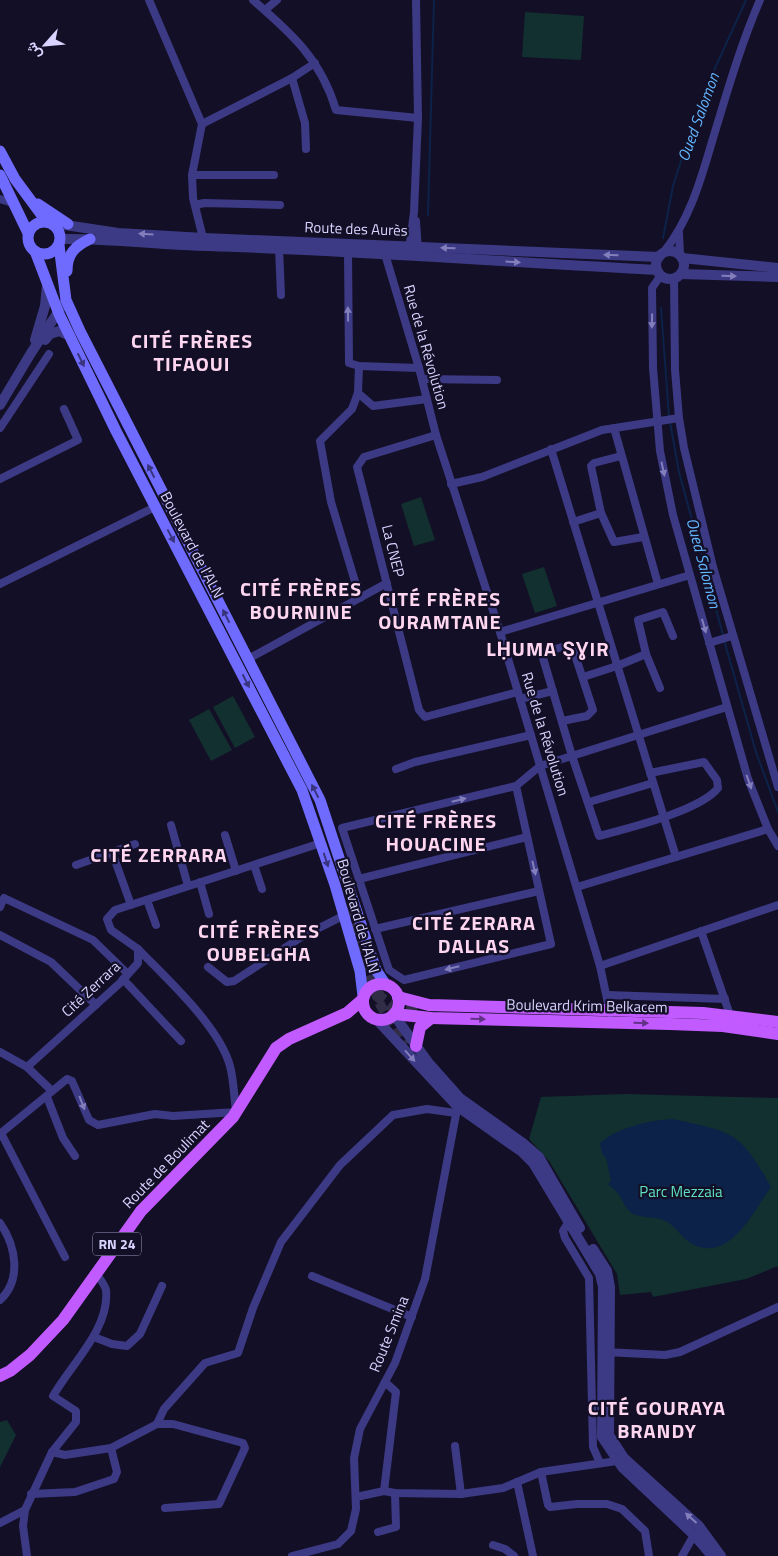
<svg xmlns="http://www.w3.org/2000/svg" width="778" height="1556" viewBox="0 0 778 1556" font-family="'Titillium Web',Vazirmatn,sans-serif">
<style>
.green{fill:#12302f}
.water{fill:#0c2248}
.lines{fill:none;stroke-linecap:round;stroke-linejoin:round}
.stream{stroke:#0c2248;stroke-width:2}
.tertiary-tunnel{stroke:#312d47;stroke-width:10;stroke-dasharray:10 5;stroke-linecap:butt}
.primary-tunnel{stroke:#312d47;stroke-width:12;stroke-dasharray:12 6;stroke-linecap:butt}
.minor{stroke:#3d3a85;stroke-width:8}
.tertiary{stroke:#3d3a85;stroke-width:10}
.secondary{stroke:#6f6bff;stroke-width:11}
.primary{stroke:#c25bff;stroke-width:12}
.oneway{fill:#837fbc}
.oneway2{fill:#38347d}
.oneway3{fill:#623188}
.labels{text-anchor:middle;stroke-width:4.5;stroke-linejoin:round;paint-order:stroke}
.shield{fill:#130f26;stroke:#9e99be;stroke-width:1}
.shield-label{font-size:14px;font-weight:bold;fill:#d9d4ff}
.street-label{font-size:15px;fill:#d9d4ff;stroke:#130f26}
.park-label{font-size:15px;fill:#5fe0c0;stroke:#130f26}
.water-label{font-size:16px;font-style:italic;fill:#62b6ff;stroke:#130f26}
.district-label{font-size:20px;font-weight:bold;letter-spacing:1px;fill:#ffd6f0;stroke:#130f26}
</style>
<rect width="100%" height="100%" fill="#130f26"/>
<g class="green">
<polygon points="525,12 584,16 581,60 522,57"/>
<polygon points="421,497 435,540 414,546 401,504"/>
<polygon points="544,567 557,606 535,613 522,574"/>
<polygon points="233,696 255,737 235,748 213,707"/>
<polygon points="209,709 232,750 211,761 189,720"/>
<polygon points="625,1094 778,1098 778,1266 746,1279 653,1297 651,1292 620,1295 617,1274 549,1161 529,1139 541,1097"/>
<polygon points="7,1420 16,1435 0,1467 0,1422"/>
</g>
<path class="water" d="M672,1119C733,1132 740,1131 771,1187C754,1210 730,1264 692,1244C682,1238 676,1227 666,1221C657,1217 649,1218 640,1216C627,1214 625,1204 619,1195C617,1191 612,1188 608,1184L611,1181L606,1158L602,1154L600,1143C616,1128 651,1120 672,1119Z"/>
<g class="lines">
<g class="stream">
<polyline points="428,215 434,0"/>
<polyline points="663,238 673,186 701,99 746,0"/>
<polyline points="661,308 669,417"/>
<polyline points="670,422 679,472 723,635"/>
<polyline points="724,640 756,752 778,812"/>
</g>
<polyline class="tertiary-tunnel" points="374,989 381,1006 405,1045"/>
<polyline class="primary-tunnel" points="346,907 379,997 392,1006 417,1011"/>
<g class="minor">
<polyline points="149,0 202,124 192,175 193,198 204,242"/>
<path d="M253,0C291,33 321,59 336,110L418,118"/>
<polyline points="265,10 277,0"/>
<polyline points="292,78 305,123 306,149"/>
<polyline points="202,124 292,78 315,63"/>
<polyline points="192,175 274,175"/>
<polyline points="0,199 13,203"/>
<polyline points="196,205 204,203 280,205"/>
<polyline points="416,221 418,251"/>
<polyline points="679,233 680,255"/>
<polyline points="279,248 281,295"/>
<polyline points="409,250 414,212 418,118 416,0"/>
<polyline points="348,252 349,363 359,366 419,368"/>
<polyline points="385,254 419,368 436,435 500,632 600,966 610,1013"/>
<path d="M662,254C690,221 702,176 714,135C728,89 741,44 760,0"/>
<polyline points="661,275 652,288 653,368 660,451 673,515 748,779 768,829 778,846"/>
<polyline points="674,278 675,370 679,418 684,448 713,567 778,787"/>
<polyline points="359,366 358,393 352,409 320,441 331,502 360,598"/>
<polyline points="422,379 497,380"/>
<polyline points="358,393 373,406 427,399"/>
<polyline points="0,428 49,354"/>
<polyline points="614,428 658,584"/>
<polyline points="436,435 364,457 357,467 419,710 425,717 518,692"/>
<polyline points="551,449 676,857"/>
<polyline points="0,479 78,440 64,409"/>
<polyline points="451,484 482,477 602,430 679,418"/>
<polyline points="601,513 614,542 643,537"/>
<polyline points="573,522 601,513 591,466 594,463 621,456"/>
<polyline points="0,584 155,507"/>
<polyline points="500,632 690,575"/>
<polyline points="709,643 732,636"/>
<polyline points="248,659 387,583"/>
<polyline points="583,677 617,666 646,654"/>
<polyline points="660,688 646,654 638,620 663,612 673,636"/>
<polyline points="520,699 553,691"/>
<path d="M562,721L587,716L593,710L575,655L572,649L566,646L548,651L543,658L572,756L599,836C628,828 700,811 718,788L717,780L704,762L650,773"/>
<polyline points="396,769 415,762 531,735"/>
<polyline points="516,786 551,944 404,980 389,970 342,828 516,786 540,766 727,707"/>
<polyline points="589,802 653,783"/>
<polyline points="171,825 188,886"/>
<polyline points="225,835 236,871"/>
<polyline points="112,852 131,905"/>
<polyline points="76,865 135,844"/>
<polyline points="254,865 262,889"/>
<polyline points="359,879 527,837"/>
<polyline points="200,882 209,914"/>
<polyline points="577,887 768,829"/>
<polyline points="147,900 156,925"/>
<polyline points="0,907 4,898 93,940 128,974"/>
<polyline points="375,929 539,891"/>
<polyline points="701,931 730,1015"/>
<polyline points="0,935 51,962 96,1005"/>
<polyline points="600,966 778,905"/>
<polyline points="208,967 227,982 234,981 303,936 343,916"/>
<polyline points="123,979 181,1041"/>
<polyline points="607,995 725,999"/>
<polyline points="0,1052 27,1067 52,1091"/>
<polyline points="27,1067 120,983 138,963 138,949 111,930 107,919 115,910 321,843"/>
<polyline points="47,1097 63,1138 75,1156"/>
<polyline points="1,1133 65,1257"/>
<path d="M0,1134L67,1079L72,1081L89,1120L98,1125L155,1114L173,1116L236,1112C234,1097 234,1081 230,1066C219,1026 167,979 138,949"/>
<polyline points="569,1221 563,1231 565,1238 589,1278 593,1447 600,1463"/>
<path d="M0,1223C16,1246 22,1280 0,1300"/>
<path d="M96,1273C99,1278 105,1285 106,1290C110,1329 71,1364 53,1396L76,1411V1422L52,1452L65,1455L111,1448L157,1424L164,1409L205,1363L238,1353L253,1308L281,1242L340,1165L393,1115L427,1109L456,1113"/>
<polyline points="312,1276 412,1317"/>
<polyline points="94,1337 112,1344 127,1346 140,1334 162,1286"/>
<polyline points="605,1352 665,1355 680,1352 778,1307"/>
<polyline points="157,1424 173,1424 243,1443 245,1448 219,1504 165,1508"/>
<polyline points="455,1446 461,1494"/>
<polyline points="541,1472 548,1505 550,1507 577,1504 607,1504 622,1509 645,1531 649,1556"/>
<polyline points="517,1482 533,1556"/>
<polyline points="384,1491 396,1392 385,1382"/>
<polyline points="31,1494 75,1492 114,1479 117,1472 111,1448"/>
<polyline points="356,1497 384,1491 395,1493 461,1494 503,1488 541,1472 617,1461"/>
<polyline points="0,1523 25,1510"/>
<polyline points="378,1532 396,1527 395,1493"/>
<polyline points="493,1545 505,1549 514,1556"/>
<polyline points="27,1556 23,1526 25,1510 52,1452"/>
<polyline points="292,1556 338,1544 351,1531 356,1509 354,1458 360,1429 395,1363 425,1279 457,1109"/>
<polyline points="682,1556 694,1535"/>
</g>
<g class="tertiary">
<polyline points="52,223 118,233 204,238 659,257"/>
<path d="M61,239C109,238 159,245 208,246C358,251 508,262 657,270"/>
<circle cx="670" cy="265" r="14"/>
<polyline points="682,258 778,268"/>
<polyline points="681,274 778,277"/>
<polyline points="35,340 45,306 47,285"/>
<polyline points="45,340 50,334 59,331 70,336"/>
<polyline points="0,405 31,353 66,300"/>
<polyline points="394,1015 428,1062 460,1098 523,1143 539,1157 580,1228"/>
<polyline points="377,1020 458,1107 522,1152 533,1163 600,1274 603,1287 602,1437 622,1467 694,1535 712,1556"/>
<polyline points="593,1249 607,1271 610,1287 609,1435 624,1458 699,1526 721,1556"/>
</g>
<g class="secondary">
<polyline points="0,151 15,179 46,221"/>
<polyline points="0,175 28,233"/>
<polyline points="38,204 68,224"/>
<circle cx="44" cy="238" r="16"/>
<polyline points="59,245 66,300 80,331 320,800 376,970 386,985"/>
<polyline points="35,251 59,314 116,431 302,790 335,885 360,971 363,996"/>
<path d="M67,271C67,254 75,246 90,239"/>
</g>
<g class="primary">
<circle cx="381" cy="1002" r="18"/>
<polyline points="398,997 429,1005 703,1013 778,1022"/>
<polyline points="395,1014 431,1018 670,1024 723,1026 778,1034"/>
<polyline points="416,1046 420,1027 431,1018"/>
<polyline points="0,1376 10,1371 30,1355 63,1320 141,1211 233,1117 276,1048 289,1039 347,1013 362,1000"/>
</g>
</g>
<defs><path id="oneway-solid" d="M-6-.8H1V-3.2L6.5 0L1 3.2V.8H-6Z" transform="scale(1.25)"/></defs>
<g class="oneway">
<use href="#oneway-solid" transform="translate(146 234) rotate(-176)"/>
<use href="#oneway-solid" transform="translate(448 248) rotate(-178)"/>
<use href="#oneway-solid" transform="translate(611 255) rotate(-178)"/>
<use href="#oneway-solid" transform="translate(513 262) rotate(3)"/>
<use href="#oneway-solid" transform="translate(729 276) rotate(2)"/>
<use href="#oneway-solid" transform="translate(348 314) rotate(-91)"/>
<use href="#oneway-solid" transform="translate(652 321) rotate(91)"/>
<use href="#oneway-solid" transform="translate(663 469) rotate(78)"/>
<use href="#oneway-solid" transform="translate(704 626) rotate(74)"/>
<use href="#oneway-solid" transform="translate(749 782) rotate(70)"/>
<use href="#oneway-solid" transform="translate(459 800) rotate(-14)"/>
<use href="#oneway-solid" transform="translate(534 868) rotate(77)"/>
<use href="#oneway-solid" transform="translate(452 968) rotate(166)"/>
<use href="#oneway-solid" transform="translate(410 1056) rotate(48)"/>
<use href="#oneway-solid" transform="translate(82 1103) rotate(69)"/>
<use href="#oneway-solid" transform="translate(691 1518) rotate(-138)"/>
</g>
<g class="oneway2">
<use href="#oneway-solid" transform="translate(81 360) rotate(64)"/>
<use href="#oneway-solid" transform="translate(151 471) rotate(-117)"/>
<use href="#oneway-solid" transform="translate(171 536) rotate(62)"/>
<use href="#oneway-solid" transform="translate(226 616) rotate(-117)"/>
<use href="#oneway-solid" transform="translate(246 681) rotate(63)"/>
<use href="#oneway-solid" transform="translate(315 791) rotate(-117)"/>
<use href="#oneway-solid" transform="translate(326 860) rotate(72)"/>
</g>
<g class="oneway3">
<use href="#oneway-solid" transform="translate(478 1019) rotate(1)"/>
<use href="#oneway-solid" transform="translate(641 1023) rotate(1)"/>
</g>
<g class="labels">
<rect class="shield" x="93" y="1232.5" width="48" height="23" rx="4"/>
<g class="shield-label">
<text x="117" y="1249">RN 24</text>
</g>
<g class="street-label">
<text transform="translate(356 229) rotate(2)" y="5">Route des Aurès</text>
<text transform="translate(426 347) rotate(74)" y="5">Rue de la Révolution</text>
<text transform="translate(192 545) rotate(62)" y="5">Boulevard de l'ALN</text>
<text transform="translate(393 551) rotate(76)" y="5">La CNEP</text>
<text transform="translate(545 734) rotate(73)" y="5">Rue de la Révolution</text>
<text transform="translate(358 916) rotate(74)" y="5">Boulevard de l'ALN</text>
<text transform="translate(91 989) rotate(-43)" y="5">Cité Zerrara</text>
<text transform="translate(587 1006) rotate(1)" y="5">Boulevard Krim Belkacem</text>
<text transform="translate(166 1164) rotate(-46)" y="5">Route de Boulimat</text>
<text transform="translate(389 1334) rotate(-68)" y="5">Route Smina</text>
</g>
<g class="park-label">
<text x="681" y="1197">Parc Mezzaia</text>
</g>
<g class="water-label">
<text transform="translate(698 117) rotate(-70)" y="6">Oued Salomon</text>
<text transform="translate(704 563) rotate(75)" y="6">Oued Salomon</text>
</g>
<g class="district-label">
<text x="192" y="348">CITÉ FRÈRES<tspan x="192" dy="23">TIFAOUI</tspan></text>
<text x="301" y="596">CITÉ FRÈRES<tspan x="301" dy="23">BOURNINE</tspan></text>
<text x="440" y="606">CITÉ FRÈRES<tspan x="440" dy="23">OURAMTANE</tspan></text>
<text x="548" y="656">LḤUMA ṢƔIR</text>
<text x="436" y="828">CITÉ FRÈRES<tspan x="436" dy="23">HOUACINE</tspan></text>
<text x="159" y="862">CITÉ ZERRARA</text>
<text x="474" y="930">CITÉ ZERARA<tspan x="474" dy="23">DALLAS</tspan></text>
<text x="259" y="938">CITÉ FRÈRES<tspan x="259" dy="23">OUBELGHA</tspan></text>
<text x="657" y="1415">CITÉ GOURAYA<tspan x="657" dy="23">BRANDY</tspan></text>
</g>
</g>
<g transform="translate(45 45) rotate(243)" stroke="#130f26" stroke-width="4" paint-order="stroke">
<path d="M0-4L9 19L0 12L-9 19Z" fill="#d9d4ff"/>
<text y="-8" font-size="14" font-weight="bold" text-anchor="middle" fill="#d9d4ff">ش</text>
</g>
</svg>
